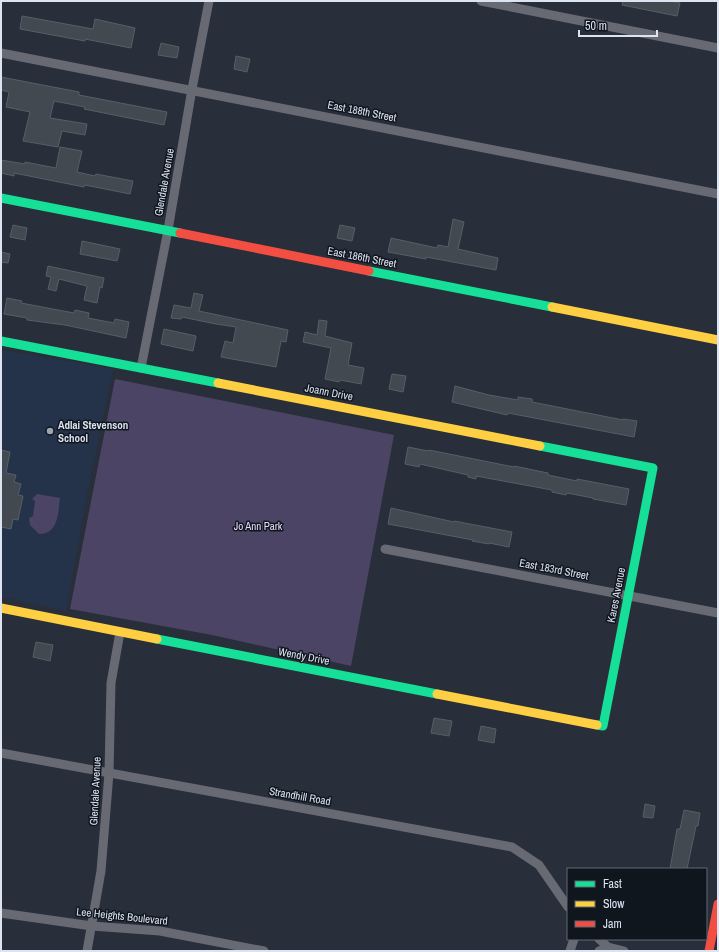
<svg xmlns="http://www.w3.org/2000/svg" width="719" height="952" viewBox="0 0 719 952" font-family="'Archivo Narrow',sans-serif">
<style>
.built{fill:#25334a}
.green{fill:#4c4465}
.building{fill:#424951;stroke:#565e66}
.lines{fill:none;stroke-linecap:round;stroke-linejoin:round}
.street{stroke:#676a73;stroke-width:9}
.fast{stroke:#16e098;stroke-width:9}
.slow{stroke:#ffcf43;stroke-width:9}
.jam{stroke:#f24e42;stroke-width:9}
.poi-dot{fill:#9da5b1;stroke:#10161e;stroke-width:1.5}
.labels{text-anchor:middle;stroke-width:3;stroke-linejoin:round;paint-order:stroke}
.street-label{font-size:11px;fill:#dce4f1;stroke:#10161e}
.poi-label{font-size:11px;font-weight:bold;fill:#dce4f1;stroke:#10161e;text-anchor:start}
.park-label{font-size:11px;fill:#e4dbfb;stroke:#10161e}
</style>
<rect width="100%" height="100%" fill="#282f3a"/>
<polygon class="built" points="1,350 113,369 87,494 66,611 1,597"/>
<g class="green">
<polygon points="115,379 394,435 351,666 212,635 70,609"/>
<path d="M37,494L60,498C58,512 59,534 39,534L30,525L29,518L33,516L35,501L32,499Z"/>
</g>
<g class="building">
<polygon points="623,1 671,1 680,3 677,16 622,5"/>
<polygon points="22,16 93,29 95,19 135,28 131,48 85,39 85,41 20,29"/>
<polygon points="161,43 179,47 177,58 158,55"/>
<polygon points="236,56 250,59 247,72 234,69"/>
<polygon points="1,77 79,92 79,95 167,112 164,125 84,109 85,107 54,101 50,118 87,124 85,135 62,131 58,147 23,141 30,112 6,107 9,92 1,90"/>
<polygon points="60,147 82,151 77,172 95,176 96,174 133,181 130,194 85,185 84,187 14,173 14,176 1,173 1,160 25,164 25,162 56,168"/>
<polygon points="453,219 464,222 458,249 498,258 496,270 426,257 426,259 388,252 391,238 437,248 438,245 448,247"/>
<polygon points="13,225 27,228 25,240 10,237"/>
<polygon points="340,225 355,228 352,241 337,238"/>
<polygon points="82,241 120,249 117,261 80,254"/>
<polygon points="1,252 10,254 8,263 1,262"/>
<polygon points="48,266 104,278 102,288 100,287 97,303 84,300 87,286 59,279 56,291 48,289 51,277 46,276"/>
<polygon points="194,293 203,295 199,311 288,330 286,342 281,341 276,367 221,357 225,341 233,343 236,327 216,324 182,317 181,319 171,318 174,305 191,308"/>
<polygon points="7,298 22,301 21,303 74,313 75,310 89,313 88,318 114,323 115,319 129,322 126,338 65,325 27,320 27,318 4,314"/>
<polygon points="319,320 327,321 325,336 352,343 348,365 364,368 361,384 340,380 339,382 325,379 331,348 303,342 305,332 317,335"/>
<polygon points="164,329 196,336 193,351 161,344"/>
<polygon points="392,374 406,376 403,392 389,389"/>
<polygon points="455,386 489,395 518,400 518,397 532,399 532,402 623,420 623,419 637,421 634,437 508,413 507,415 452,402"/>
<polygon points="408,447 428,451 429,450 514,467 514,466 548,473 548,475 577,481 577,479 629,489 626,505 593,499 593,498 567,493 566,495 552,492 552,490 503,481 476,476 476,479 468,477 468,475 420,464 419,467 405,464"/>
<polygon points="1,450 10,452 6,473 16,475 14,482 21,484 18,495 23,496 18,520 13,519 11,529 1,527"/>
<polygon points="391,508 454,522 454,521 512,532 509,547 489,543 489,544 472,541 473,540 388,524"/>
<polygon points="36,642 53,645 50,661 33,657"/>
<polygon points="434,718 452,721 449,736 431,733"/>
<polygon points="481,726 496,729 494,743 478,740"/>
<polygon points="645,804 655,806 653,818 643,817"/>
<polygon points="684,810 700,813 698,826 696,826 687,869 670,869 677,829 680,829"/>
</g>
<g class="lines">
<g class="street">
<polyline points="481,1 718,48"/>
<polyline points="1,53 718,194"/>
<polyline points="141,368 168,230 192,89 209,1"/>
<polyline points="385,549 718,613"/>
<polyline points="1,753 512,847 539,865 568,907"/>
<polyline points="1,913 92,926 160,931 264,951"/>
<polyline points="599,939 608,947"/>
<polyline points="87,951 101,871 109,773 111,683 120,632"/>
<polyline points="570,951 574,939"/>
<polyline points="599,951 608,947 624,951"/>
</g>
<g class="fast">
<polyline points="1,198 180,233"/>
<polyline points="369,271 552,307"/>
<polyline points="1,341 218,383"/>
<polyline points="540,446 653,468 603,726 597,725"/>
<polyline points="157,639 437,694"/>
</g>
<g class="slow">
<polyline points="552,307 718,340"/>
<polyline points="218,383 540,446"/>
<polyline points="1,608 157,639"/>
<polyline points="437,694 597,725"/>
</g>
<g class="jam">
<polyline points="180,233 369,271"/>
<polyline points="709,951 718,904"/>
</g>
</g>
<circle class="poi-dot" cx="50" cy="431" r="4"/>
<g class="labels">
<g class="street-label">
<text transform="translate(362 111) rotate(11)" y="4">East 188th Street</text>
<text transform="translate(164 182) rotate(-80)" y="4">Glendale Avenue</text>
<text transform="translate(362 257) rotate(11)" y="4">East 186th Street</text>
<text transform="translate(329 392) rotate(11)" y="4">Joann Drive</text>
<text transform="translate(554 569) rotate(11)" y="4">East 183rd Street</text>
<text transform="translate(616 595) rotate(-79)" y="4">Kares Avenue</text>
<text transform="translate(304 656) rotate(11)" y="4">Wendy Drive</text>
<text transform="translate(95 791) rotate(-87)" y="4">Glendale Avenue</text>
<text transform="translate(300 796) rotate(10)" y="4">Strandhill Road</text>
<text transform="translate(122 916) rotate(6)" y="4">Lee Heights Boulevard</text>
</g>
<g class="poi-label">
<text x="58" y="429">Adlai Stevenson<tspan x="58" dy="13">School</tspan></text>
</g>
<g class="park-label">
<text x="258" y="530">Jo Ann Park</text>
</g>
</g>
<rect width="719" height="952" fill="none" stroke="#dce4f1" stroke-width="4"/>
<rect x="567" y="868" width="140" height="72" fill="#10161e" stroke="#626872"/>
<rect x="575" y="881" width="20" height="6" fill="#16e098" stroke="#626872"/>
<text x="603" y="888" font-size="12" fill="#dce4f1">Fast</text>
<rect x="575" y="901" width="20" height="6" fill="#ffcf43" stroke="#626872"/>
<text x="603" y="908" font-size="12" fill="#dce4f1">Slow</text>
<rect x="575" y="921" width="20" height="6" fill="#f24e42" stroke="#626872"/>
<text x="603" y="928" font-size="12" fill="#dce4f1">Jam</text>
<path d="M579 30v6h78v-6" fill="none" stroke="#dce4f1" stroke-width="2"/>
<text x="585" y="30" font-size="12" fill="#dce4f1" stroke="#10161e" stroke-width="3" paint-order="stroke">50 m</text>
</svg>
